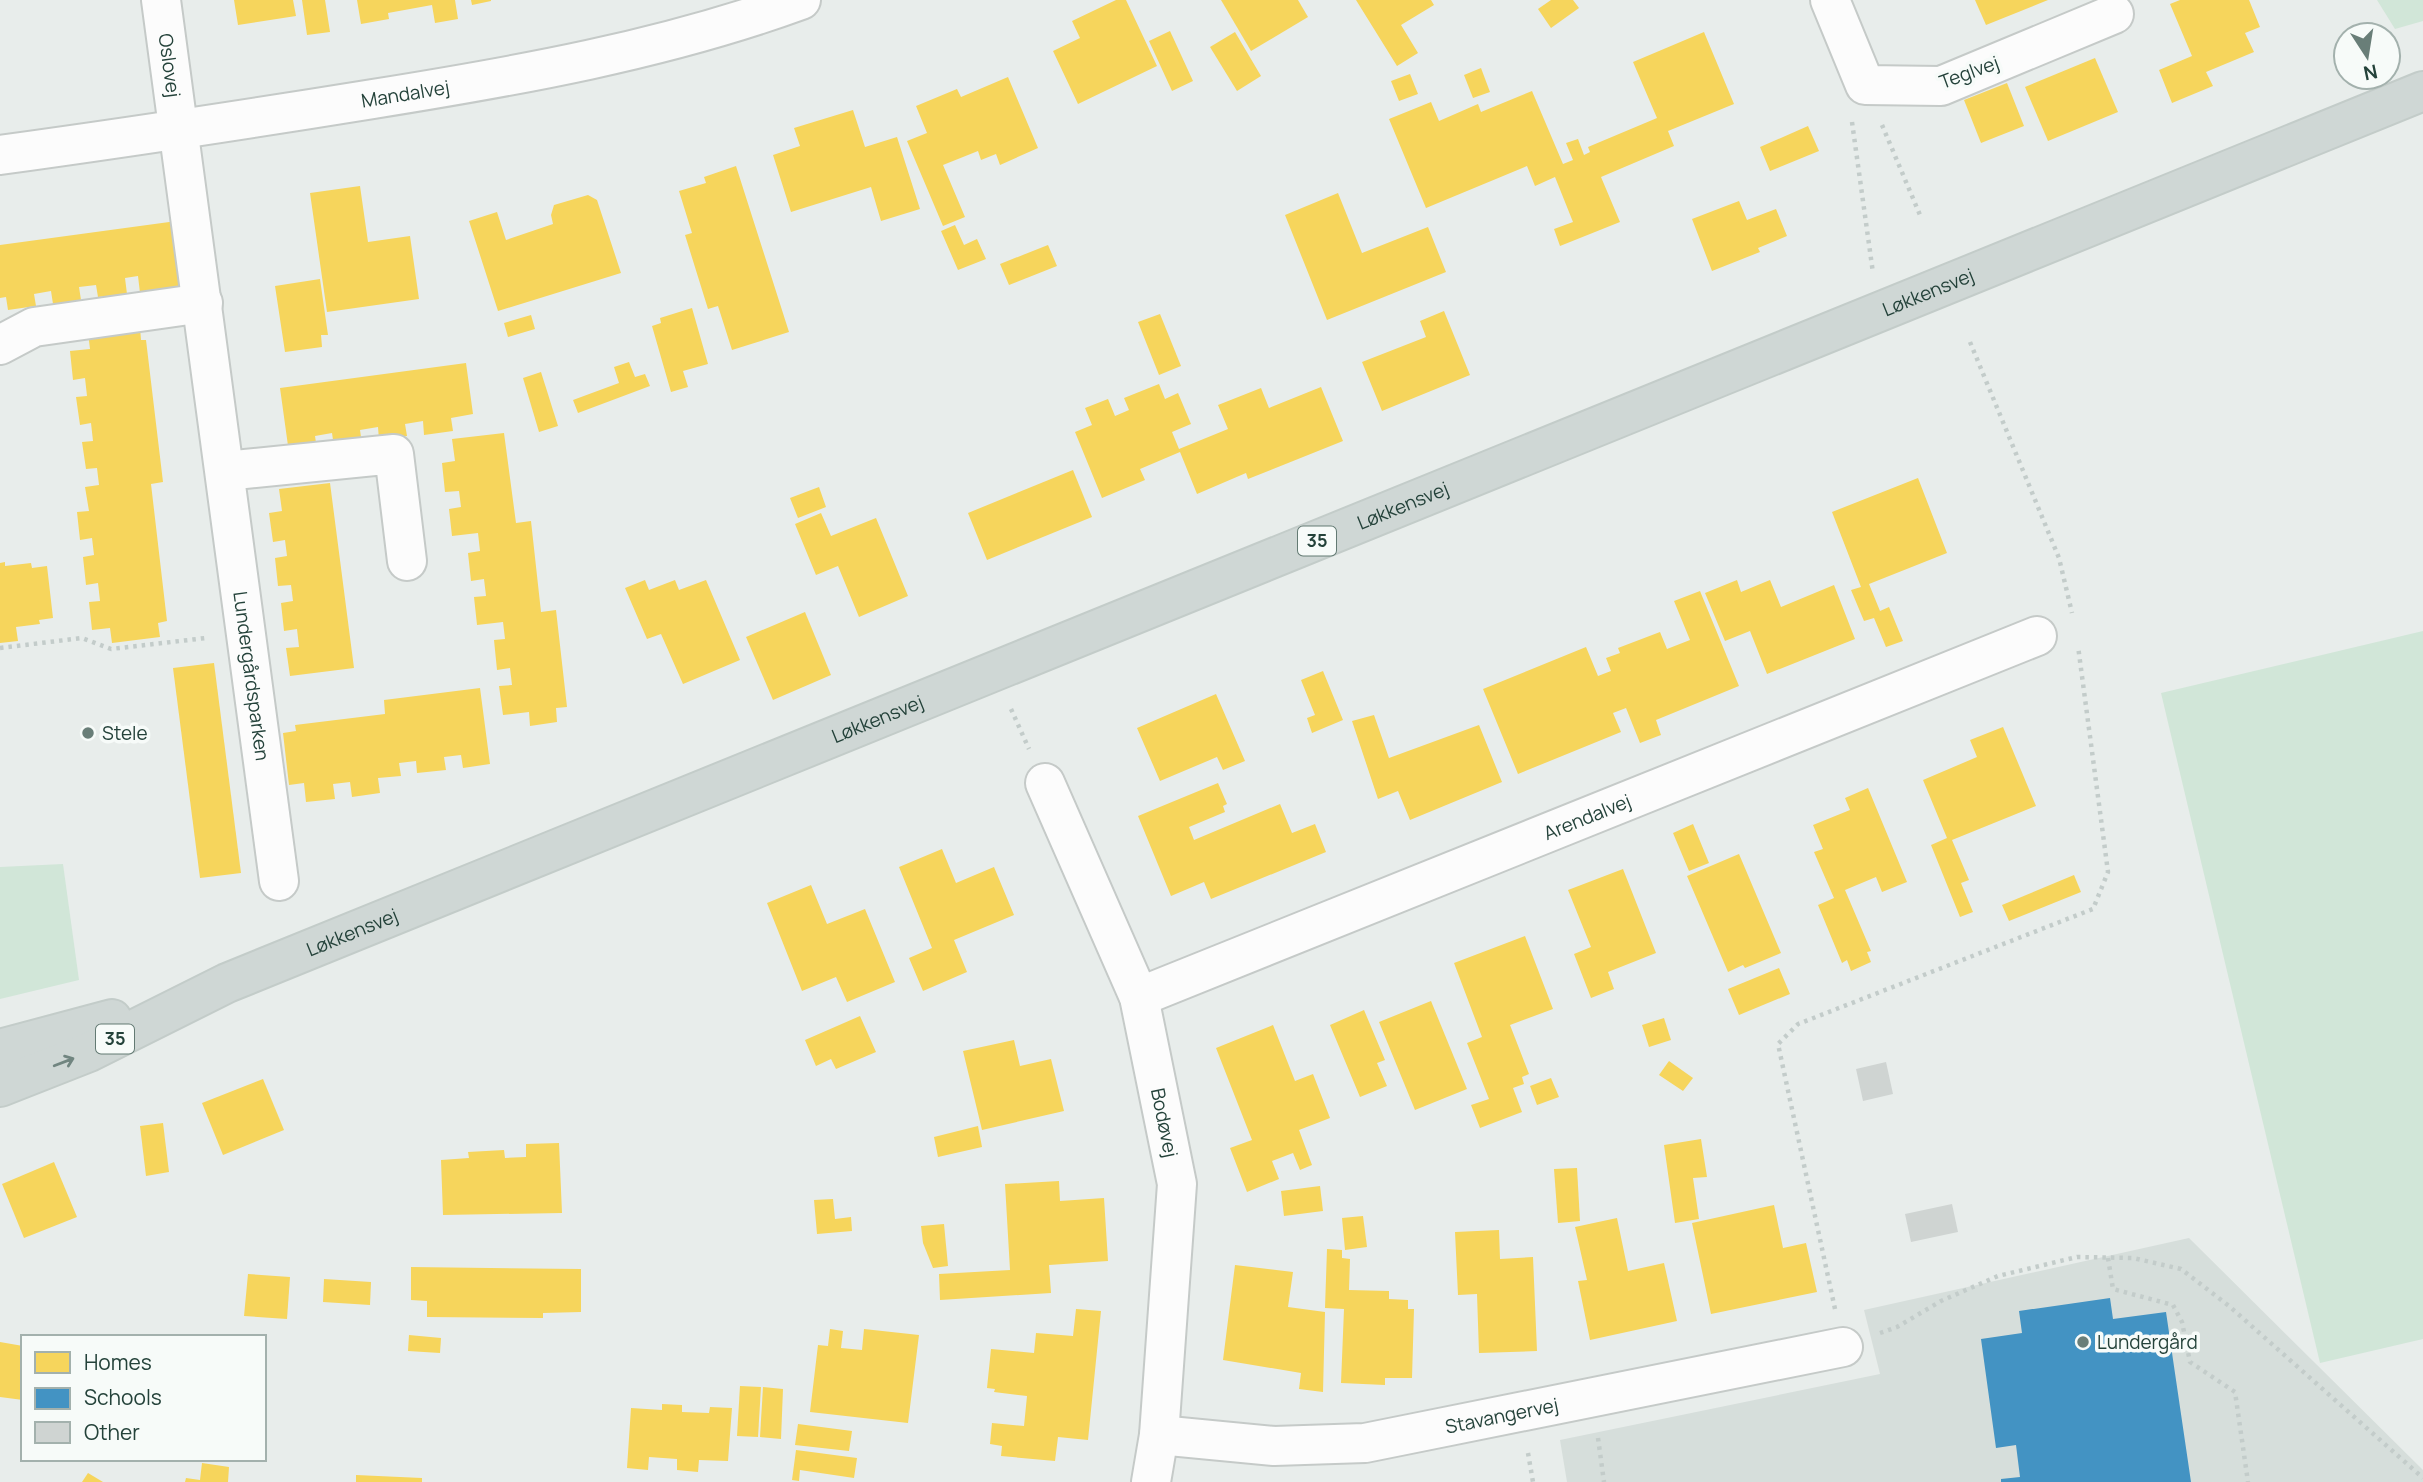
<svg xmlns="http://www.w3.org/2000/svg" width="2423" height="1482" viewBox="0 0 2423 1482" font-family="Manrope,sans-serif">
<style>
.built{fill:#d6dedb}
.green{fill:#d1e6d8}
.homes{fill:#f6d55c}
.schools{fill:#4393c3}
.building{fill:#cfd4d2}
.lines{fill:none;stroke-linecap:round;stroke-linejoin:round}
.minor-casing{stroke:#c5cac8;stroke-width:42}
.major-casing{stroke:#c3ccc9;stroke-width:42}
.path{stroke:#c3ccca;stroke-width:4.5;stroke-dasharray:3.5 5;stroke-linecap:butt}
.minor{stroke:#fcfcfc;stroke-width:38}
.major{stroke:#cfd7d5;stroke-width:38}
.oneway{stroke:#718580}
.poi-dot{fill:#697e78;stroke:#f7fbf9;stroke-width:2.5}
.labels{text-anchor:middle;stroke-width:7;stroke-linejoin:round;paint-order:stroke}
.shield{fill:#f7fbf9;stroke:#637a73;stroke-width:2}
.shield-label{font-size:18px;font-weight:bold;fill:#24423a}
.street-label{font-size:19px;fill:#24423a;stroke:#f7fbf9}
.poi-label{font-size:19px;fill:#24423a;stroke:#f7fbf9;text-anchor:start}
</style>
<rect width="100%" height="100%" fill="#e8edeb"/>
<polygon class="built" points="2189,1238 2423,1470 2423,1482 1567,1482 1560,1440 1880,1374 1864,1310"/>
<g class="green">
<polygon points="2377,0 2423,0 2423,21 2395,29"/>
<polygon points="2423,631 2423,1339 2320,1363 2161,693"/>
<polygon points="63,864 79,980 0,999 0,867"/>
</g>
<g class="homes">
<polygon points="234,0 293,0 296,16 238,25"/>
<polygon points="302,0 325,0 330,32 307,35"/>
<polygon points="357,0 455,0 458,19 435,23 432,5 388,13 389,19 361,24"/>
<polygon points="471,0 491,0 491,1 472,5"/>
<polygon points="1116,0 1126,0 1157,66 1078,104 1053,51 1080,38 1072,21"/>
<polygon points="1221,0 1298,0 1308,17 1251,51"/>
<polygon points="1356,0 1431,0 1434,5 1401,25 1418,53 1397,66"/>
<polygon points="1551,0 1573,0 1579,8 1551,28 1538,9"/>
<polygon points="1975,0 2048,0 1986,25"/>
<polygon points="2180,0 2249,0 2260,27 2245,33 2254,52 2206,72 2213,86 2172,103 2159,70 2192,56 2170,4"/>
<polygon points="1170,31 1193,81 1172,91 1149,41"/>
<polygon points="1235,32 1261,76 1237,91 1210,47"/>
<polygon points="1704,32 1734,104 1668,131 1674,146 1601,177 1620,222 1560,246 1554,229 1573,222 1555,177 1535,186 1527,166 1426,208 1389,119 1431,102 1439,121 1478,104 1481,112 1532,91 1563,164 1573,160 1566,143 1578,139 1584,155 1590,152 1588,147 1657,118 1633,62"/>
<polygon points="2095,58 2118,112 2048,141 2025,87"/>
<polygon points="1481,68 1490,92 1473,98 1464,75"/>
<polygon points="1410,74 1418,94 1399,101 1391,81"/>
<polygon points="1008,77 1038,148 1000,165 996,154 981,160 978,151 943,165 965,217 943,226 907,141 927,133 916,106 957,89 961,97"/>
<polygon points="2007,83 2024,126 1981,143 1964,100"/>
<polygon points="853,110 865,147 897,137 920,209 881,221 871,187 791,212 773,155 800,146 794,128"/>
<polygon points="1808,126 1819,151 1770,171 1760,147"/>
<polygon points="736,166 789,332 732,350 718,306 708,309 685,235 692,233 679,191 706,183 704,177"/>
<polygon points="360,186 368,242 410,236 419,299 327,312 310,193"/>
<polygon points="1338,193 1362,253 1428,227 1446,272 1327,320 1285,215"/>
<polygon points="588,195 597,200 621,273 498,311 469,221 497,212 506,240 553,224 551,215 554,205"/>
<polygon points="1739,201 1747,220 1776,209 1787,236 1758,248 1760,252 1712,271 1692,219"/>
<polygon points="184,220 192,285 140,293 138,276 125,278 127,294 98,297 96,285 79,287 81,300 53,304 51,291 34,294 36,306 8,310 6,297 0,298 0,245"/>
<polygon points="955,225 964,245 977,239 986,259 958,270 941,231"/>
<polygon points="1048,245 1057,266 1009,285 1000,264"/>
<polygon points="320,279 328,335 321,335 322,347 285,352 275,286"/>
<polygon points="692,308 708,364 683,371 688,387 671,392 652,326 661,323 660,318"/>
<polygon points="1444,311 1470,375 1382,411 1362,362 1426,337 1420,321"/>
<polygon points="1160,314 1181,366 1159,375 1138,322"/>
<polygon points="531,315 535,329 508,337 504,323"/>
<polygon points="140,327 141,340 146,340 163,482 151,484 167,621 158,623 160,637 112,643 110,628 92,630 89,602 100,601 98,583 86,585 83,557 94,555 92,538 80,540 77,512 89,511 85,487 99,485 97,468 86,469 82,442 93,441 91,423 80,425 76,397 87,396 85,378 73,380 70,351 90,349 88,333"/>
<polygon points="629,362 635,377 645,374 650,386 578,413 573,400 619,383 614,367"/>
<polygon points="466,363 473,414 451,418 453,431 424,435 423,421 405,424 407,436 379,440 378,427 360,430 362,444 334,447 332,433 315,436 317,449 289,453 280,388"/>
<polygon points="541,372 558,426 539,432 523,378"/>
<polygon points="1159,384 1165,399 1178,393 1191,424 1172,432 1179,449 1228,429 1218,405 1261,388 1269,408 1321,387 1343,441 1248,479 1246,473 1197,494 1180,452 1140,469 1145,480 1102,498 1075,432 1092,425 1085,408 1108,399 1115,416 1129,410 1124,398"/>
<polygon points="504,433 516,523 531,521 541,612 556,610 567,707 556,708 557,722 530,726 529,712 503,715 499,686 512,685 510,668 497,670 494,640 505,639 503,622 477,625 474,597 486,596 484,579 471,581 468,553 480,551 478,533 452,536 449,509 461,507 459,491 445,492 442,463 455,461 452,439"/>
<polygon points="1073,470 1092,517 987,560 968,513"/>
<polygon points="1918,478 1947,553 1869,584 1880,611 1889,607 1903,641 1886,647 1874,618 1864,621 1851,590 1861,587 1832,512"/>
<polygon points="330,483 354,668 290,676 286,648 299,647 297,629 284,631 281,603 293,601 291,585 278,586 275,558 287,556 285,540 273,542 269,513 282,511 279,489"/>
<polygon points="819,487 826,507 798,518 790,498"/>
<polygon points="821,513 831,536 876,518 908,596 859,617 838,566 816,575 795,524"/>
<polygon points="5,562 5,566 31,563 32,568 47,566 53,618 39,620 40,624 16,627 18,641 0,643 0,563"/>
<polygon points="645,580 649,590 675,580 679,590 706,580 740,660 683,684 661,634 647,639 625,588"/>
<polygon points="1737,580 1741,592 1770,580 1781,607 1834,585 1855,639 1767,674 1750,631 1725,641 1705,593"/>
<polygon points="1700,591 1739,686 1656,720 1661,735 1640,743 1626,708 1613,713 1621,732 1518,774 1483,689 1586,647 1598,676 1611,671 1606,658 1620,653 1618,648 1660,632 1667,649 1690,640 1674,601"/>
<polygon points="805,612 831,675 773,700 746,637"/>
<polygon points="214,663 241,873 200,878 173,668"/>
<polygon points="1323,671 1343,720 1312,733 1307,718 1315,715 1301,680"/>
<polygon points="480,688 490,764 463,768 461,755 444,757 446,770 417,773 416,761 399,763 401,776 378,778 380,793 352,797 350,782 333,784 335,799 306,802 304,783 289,785 283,733 296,731 295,725 385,714 384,700"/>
<polygon points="1216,694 1245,761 1223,770 1217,757 1160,781 1137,728"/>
<polygon points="1374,715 1389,758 1479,725 1502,782 1410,820 1398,791 1378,799 1352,721"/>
<polygon points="2003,727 2036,806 1952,840 1969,880 1961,883 1973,912 1960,917 1931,845 1947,838 1923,780 1977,757 1970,740"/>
<polygon points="1218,783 1227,804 1223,806 1225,812 1189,827 1194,840 1280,804 1292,833 1315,824 1326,852 1211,899 1204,882 1171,896 1138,816"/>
<polygon points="1868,788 1907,882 1882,892 1876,877 1845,890 1871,951 1867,952 1871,962 1851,971 1847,960 1842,963 1818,905 1834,898 1814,852 1823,849 1813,825 1850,810 1845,798"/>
<polygon points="1693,824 1709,863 1689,871 1673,833"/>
<polygon points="942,849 956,883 994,867 1014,915 954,940 967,972 923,991 909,958 932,948 899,867"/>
<polygon points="1739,854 1781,953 1745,968 1743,965 1728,972 1687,876"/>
<polygon points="1623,869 1656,953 1608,972 1614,989 1591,998 1574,954 1591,947 1568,890"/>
<polygon points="2074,875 2081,892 2009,921 2002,905"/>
<polygon points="811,885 827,924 865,909 895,982 847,1002 836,977 802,991 767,903"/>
<polygon points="1525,936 1553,1009 1510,1025 1529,1074 1522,1077 1524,1084 1513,1088 1522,1112 1480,1128 1471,1105 1489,1099 1467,1043 1482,1037 1454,963"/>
<polygon points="1779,968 1790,994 1739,1015 1728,989"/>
<polygon points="1431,1001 1467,1089 1415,1110 1379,1022"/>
<polygon points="1364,1010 1385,1060 1377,1063 1387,1086 1360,1097 1330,1025"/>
<polygon points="860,1016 876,1052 836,1069 831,1059 816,1066 805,1040"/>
<polygon points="1664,1018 1671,1040 1649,1047 1642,1025"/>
<polygon points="1273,1025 1295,1081 1313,1074 1330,1118 1299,1130 1312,1165 1300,1170 1293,1153 1272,1161 1279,1179 1247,1192 1230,1148 1252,1140 1216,1048"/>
<polygon points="1014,1040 1020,1066 1051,1059 1064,1111 982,1130 963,1051"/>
<polygon points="1669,1061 1693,1078 1683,1091 1659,1075"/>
<polygon points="1551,1078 1559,1097 1537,1105 1530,1086"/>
<polygon points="263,1079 284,1130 223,1155 202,1103"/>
<polygon points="163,1123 169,1172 146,1176 140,1126"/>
<polygon points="978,1126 982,1147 938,1157 934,1137"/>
<polygon points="1701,1139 1707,1177 1693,1178 1699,1219 1675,1223 1664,1145"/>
<polygon points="559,1143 562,1213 443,1215 441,1160 469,1158 468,1152 504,1150 505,1158 526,1157 526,1144"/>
<polygon points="54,1162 77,1217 24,1238 2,1184"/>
<polygon points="1577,1168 1580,1221 1558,1223 1554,1169"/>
<polygon points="1059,1181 1060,1201 1104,1198 1108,1261 1049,1265 1051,1293 940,1300 939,1274 1010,1270 1005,1184"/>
<polygon points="1320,1186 1323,1211 1284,1216 1281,1191"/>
<polygon points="833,1199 835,1219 851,1217 852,1231 817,1234 814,1200"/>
<polygon points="1774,1205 1783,1248 1806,1243 1817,1292 1711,1314 1692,1223"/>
<polygon points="1363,1216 1367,1247 1345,1250 1342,1218"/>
<polygon points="1617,1218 1628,1271 1664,1263 1677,1321 1590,1340 1578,1281 1587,1280 1575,1227"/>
<polygon points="944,1224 948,1266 933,1268 923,1243 921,1226"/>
<polygon points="1499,1230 1500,1259 1533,1257 1537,1351 1479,1353 1477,1294 1458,1295 1455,1232"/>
<polygon points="1327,1249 1342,1250 1342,1258 1350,1259 1349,1290 1389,1291 1389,1299 1408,1300 1408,1309 1414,1309 1412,1378 1385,1378 1385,1385 1341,1383 1344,1309 1325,1308"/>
<polygon points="1235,1265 1293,1272 1288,1307 1325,1312 1323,1392 1299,1389 1301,1373 1223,1360"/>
<polygon points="411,1267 581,1269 581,1312 543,1313 543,1318 427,1317 427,1301 411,1300"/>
<polygon points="248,1274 290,1277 287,1319 244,1316"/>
<polygon points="324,1279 371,1282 370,1305 323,1302"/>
<polygon points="1076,1309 1101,1311 1088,1440 1058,1437 1055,1461 1001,1456 1002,1446 990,1444 992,1423 1024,1426 1027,1396 994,1392 995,1389 987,1388 991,1349 1034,1353 1036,1333 1073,1336"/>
<polygon points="830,1329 843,1331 841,1348 862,1350 864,1329 919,1335 908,1423 810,1412 818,1345 828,1346"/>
<polygon points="409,1335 441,1338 440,1353 408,1351"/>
<polygon points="0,1342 23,1346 23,1400 0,1397"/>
<polygon points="740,1386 761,1387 758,1437 737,1436"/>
<polygon points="763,1387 783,1389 781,1439 760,1437"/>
<polygon points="662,1404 682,1405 682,1412 709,1413 710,1407 732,1408 728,1461 699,1460 698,1472 677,1470 677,1459 649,1457 648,1470 627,1468 631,1408 662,1410"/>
<polygon points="798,1424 852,1431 849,1451 795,1445"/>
<polygon points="796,1450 857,1458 854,1478 800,1470 799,1481 792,1480"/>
<polygon points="202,1463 229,1467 228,1482 185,1482 186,1478 200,1480"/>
<polygon points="88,1473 103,1482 82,1482"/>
<polygon points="356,1475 422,1478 422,1482 356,1482"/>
</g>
<polygon class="schools" points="2110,1298 2113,1319 2166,1312 2191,1482 2001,1482 2001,1479 2020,1477 2016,1445 1996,1448 1981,1339 2022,1333 2019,1311"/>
<g class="building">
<polygon points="1886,1062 1893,1094 1863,1101 1856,1069"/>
<polygon points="1952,1204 1958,1232 1911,1242 1905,1214"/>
</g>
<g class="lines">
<defs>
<g id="minor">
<path id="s1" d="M161,0L279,881"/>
<polyline points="1830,0 1865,85 1941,86 2114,14"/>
<path id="s2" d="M0,155C124,138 249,119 373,99C517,76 664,50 801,0"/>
<polyline points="0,345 34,327 203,303"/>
<polyline points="225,471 394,454 407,561"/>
<path id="s3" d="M1045,783L1139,997L1177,1184L1159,1435L1151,1482"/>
<path id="s4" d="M1139,997L2037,636"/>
<path id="s5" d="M1159,1435L1274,1446L1365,1443L1843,1347"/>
</g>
<g id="major">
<polyline points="0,1049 112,1019"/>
<path id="s6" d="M0,1087L89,1052L227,983L2423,91"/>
</g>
</defs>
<use href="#minor" class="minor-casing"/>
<use href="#major" class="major-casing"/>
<g class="path">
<polyline points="1852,122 1873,273"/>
<polyline points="1882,125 1920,215"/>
<polyline points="1970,342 2059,558 2072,613"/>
<polyline points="0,648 82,638 111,649 206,638"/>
<polyline points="1011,709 1029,749"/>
<polyline points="2108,1258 2113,1289 2173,1305 2182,1322 2190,1362 2235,1392 2248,1482"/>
<polyline points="1835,1309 1778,1044 1798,1024 2093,909 2108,872 2078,646"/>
<polyline points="1880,1333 1897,1327 1941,1301 1998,1276 2077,1257 2133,1258 2181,1269 2229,1306 2423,1478"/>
<polyline points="1598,1438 1604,1482"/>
<polyline points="1528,1453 1533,1482"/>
</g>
<use href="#minor" class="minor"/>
<use href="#major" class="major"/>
</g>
<defs><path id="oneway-shaft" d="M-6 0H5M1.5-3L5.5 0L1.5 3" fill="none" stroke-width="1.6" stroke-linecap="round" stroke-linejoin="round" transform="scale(1.75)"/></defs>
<use class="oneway" href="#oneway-shaft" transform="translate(64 1062) rotate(-21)"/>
<g class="poi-dot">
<circle cx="88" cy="733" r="7"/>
<circle cx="2083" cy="1342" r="7"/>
</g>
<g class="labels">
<g class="shield">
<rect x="1298" y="526.5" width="38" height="29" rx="5"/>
<rect x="96" y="1024.5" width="38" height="29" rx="5"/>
</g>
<g class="shield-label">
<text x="1317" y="547">35</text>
<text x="115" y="1045">35</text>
</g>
<g class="street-label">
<text dy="7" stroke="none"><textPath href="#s1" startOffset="66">Oslovej</textPath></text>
<text transform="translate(1969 72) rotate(-20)" y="7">Teglvej</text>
<text dy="7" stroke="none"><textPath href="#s2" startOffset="410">Mandalvej</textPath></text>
<text dy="7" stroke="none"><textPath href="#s6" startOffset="2086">Løkkensvej</textPath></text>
<text dy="7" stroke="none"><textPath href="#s6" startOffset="1519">Løkkensvej</textPath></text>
<text dy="7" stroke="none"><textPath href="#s1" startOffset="682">Lundergårdsparken</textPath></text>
<text dy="7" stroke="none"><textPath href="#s6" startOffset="952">Løkkensvej</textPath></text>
<text dy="7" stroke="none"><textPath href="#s4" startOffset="483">Arendalvej</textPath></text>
<text dy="7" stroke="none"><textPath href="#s6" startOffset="385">Løkkensvej</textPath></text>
<text dy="7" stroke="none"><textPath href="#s3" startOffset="362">Bodøvej</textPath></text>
<text dy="7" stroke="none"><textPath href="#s5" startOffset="346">Stavangervej</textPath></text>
</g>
<g class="poi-label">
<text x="102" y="740">Stele</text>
<text x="2097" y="1349">Lundergård</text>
</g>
</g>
<rect x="21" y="1335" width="245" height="126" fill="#f7fbf9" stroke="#a3b1ad" stroke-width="2"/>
<rect x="35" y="1352" width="35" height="21" fill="#f6d55c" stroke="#a3b1ad" stroke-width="2"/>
<text x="84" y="1370" font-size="21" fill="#24423a">Homes</text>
<rect x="35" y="1388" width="35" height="21" fill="#4393c3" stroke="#a3b1ad" stroke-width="2"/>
<text x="84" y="1405" font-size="21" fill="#24423a">Schools</text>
<rect x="35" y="1422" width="35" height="21" fill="#cfd4d2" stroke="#a3b1ad" stroke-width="2"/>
<text x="84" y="1440" font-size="21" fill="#24423a">Other</text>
<g transform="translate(2367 56) rotate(168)"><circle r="33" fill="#f7fbf9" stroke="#a3b1ad" stroke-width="2"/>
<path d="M0-5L12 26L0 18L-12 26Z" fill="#697e78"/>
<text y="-10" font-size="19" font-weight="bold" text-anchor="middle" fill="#24423a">N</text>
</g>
</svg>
